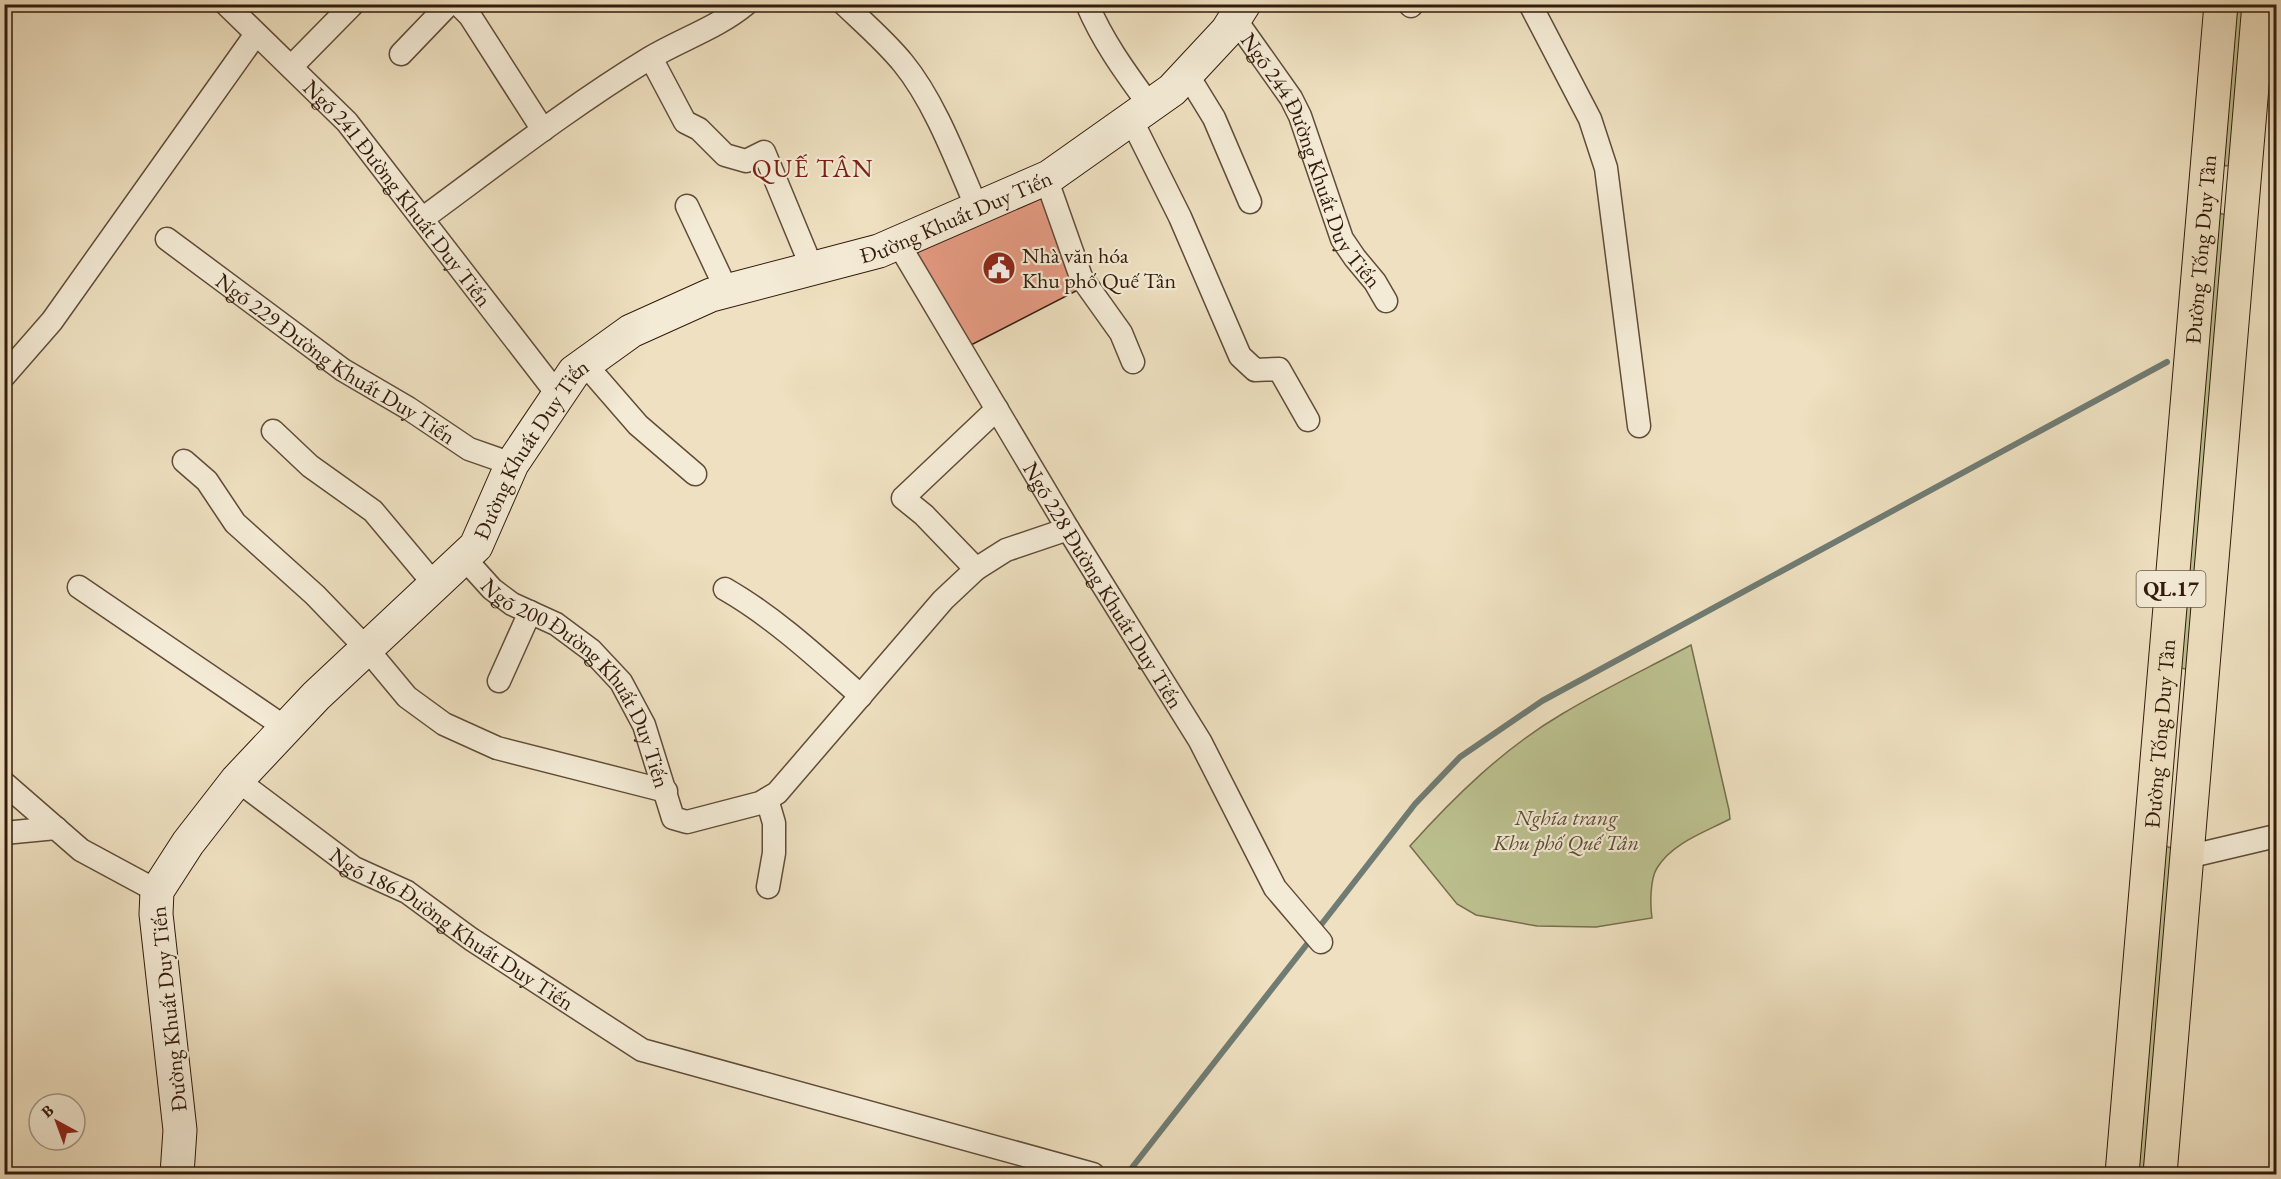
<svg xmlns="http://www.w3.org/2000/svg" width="2281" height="1179" viewBox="0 0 2281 1179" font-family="'EB Garamond',serif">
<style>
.green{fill:#bcc190;stroke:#776e4e;stroke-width:1.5}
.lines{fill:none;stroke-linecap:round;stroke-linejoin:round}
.stream{stroke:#707c73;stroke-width:6}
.building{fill:#e69b83;stroke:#321b0c;stroke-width:1.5}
.street-casing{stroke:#614c39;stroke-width:25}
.secondary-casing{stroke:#321b0c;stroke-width:35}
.highway-casing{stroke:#321b0c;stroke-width:35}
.street{stroke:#f4ebd6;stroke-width:22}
.secondary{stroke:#f4ebd6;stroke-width:33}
.highway{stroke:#eee0c0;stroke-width:33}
.labels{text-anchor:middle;stroke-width:4.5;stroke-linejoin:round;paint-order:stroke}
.shield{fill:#f4ebd6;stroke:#6c5949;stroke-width:1.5}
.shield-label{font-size:21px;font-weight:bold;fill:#321b0c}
.street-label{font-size:22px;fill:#321b0c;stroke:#f4ebd6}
.poi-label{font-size:22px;fill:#321b0c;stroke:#f4ebd6;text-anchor:start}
.park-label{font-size:22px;font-style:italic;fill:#5b4d34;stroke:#f4ebd6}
.quarter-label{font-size:26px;letter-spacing:1.5px;fill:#7a1f14;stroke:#f4ebd6}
</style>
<rect width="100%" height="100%" fill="#eee0c0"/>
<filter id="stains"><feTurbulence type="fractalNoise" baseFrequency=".00333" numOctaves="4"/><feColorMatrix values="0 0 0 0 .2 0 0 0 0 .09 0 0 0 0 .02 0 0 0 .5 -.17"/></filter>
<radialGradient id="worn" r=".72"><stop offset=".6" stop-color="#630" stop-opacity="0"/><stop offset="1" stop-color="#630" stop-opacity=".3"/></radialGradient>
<g class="green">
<polygon points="2231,5 2248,5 2230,165 2226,166 2219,162"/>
<polygon points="2219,213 2226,215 2189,666 2185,669 2181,668"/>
<path d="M1691,645L1729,810L1730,819C1705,832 1672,843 1657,868C1650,879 1650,905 1652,918L1596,927L1537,926L1476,915L1457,904L1410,846C1454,797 1504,748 1562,714C1603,689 1648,668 1691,645Z"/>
<polygon points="2166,846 2173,849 2149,1174 2133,1174"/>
</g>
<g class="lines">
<g class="stream">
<polyline points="1317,930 1415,804 1460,757 1542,701 2167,362"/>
<polyline points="1127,1174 1311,939"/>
</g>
</g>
<polygon class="building" points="1042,189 1080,289 971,345 913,247"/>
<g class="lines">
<defs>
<g id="street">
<path id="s1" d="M226,4L347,122L558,395"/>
<polyline points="458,4 470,16 543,130"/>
<path d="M844,4C864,23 886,42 903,63C935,102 957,162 977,208"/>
<path d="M1087,4C1103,42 1126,73 1150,106"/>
<polyline points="1409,4 1411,6"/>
<polyline points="1530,4 1590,119 1606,168 1639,426"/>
<path id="s2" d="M1235,19L1291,98L1300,116L1342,239L1355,258L1375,282L1386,301"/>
<polyline points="401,54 449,4"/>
<polyline points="651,58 685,122 699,129 725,155 746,161 764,152 812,268"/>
<polyline points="291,67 353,4"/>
<polyline points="1187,74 1214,118 1250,202"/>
<polyline points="1131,119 1180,217 1240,356 1255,370 1279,369 1308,420"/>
<polyline points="1046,178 1081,277 1121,333 1133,362"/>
<polyline points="687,206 727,291"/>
<path d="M422,219C497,164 571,106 650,58C682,39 717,28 746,4"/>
<path id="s3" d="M167,239L343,370L408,408L469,449L512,464"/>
<path id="s4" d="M898,243L1068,529L1200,741L1275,888L1321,942"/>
<polyline points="585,364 638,425 695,474"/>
<polyline points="4,376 52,321 256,34"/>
<polyline points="273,431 310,466 373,511 435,585"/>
<polyline points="184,461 207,481 235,523 315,595 367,649 407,697 444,724 497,748 666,791"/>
<path id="s5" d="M464,558L492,589L512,604L556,624L591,650L621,682L644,725L673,818L687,822L760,803L777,793L943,600L976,569L1006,550L1068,529"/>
<polyline points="976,569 924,515 903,498 997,409"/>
<polyline points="79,587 286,728"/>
<path d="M725,589C774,617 818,658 861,696"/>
<polyline points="499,681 530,612"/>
<path id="s6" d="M237,780L354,868L407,892L471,939L642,1050L1093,1174"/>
<polyline points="4,783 81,850 157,891"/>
<polyline points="767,799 774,823 774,853 768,887"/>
<polyline points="4,833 56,828"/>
<polyline points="2187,857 2276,836"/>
</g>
<g id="secondary">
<path id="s7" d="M177,1174L180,1130L156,914L157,891L188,843L237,780L316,696L476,546L512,464L574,372L631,331L711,295L879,251L1049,177L1172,90L1227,31L1244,4"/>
</g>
<g id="highway">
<path id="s8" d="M2122,1174L2221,4"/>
<polyline points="2160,1174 2259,4"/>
</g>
</defs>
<use href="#street" class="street-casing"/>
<use href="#secondary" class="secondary-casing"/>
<use href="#highway" class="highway-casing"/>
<use href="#street" class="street"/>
<use href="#secondary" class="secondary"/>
<use href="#highway" class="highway"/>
</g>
<defs>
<symbol id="civic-disc" viewBox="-11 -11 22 22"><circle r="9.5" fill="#8f2418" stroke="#f4ebd6"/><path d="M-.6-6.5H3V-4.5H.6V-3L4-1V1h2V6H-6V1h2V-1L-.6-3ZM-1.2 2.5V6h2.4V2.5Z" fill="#fff"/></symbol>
</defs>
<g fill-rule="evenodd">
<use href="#civic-disc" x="980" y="249" width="38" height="38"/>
</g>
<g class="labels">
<rect class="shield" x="2136.5" y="571" width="69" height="36" rx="4.5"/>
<g class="shield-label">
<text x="2171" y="596">QL.17</text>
</g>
<g class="street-label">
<text dy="8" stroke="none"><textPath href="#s2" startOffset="162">Ngõ 244 Đường Khuất Duy Tiến</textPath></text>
<text dy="8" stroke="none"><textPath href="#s1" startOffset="256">Ngõ 241 Đường Khuất Duy Tiến</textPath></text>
<text dy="8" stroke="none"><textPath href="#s7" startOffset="1372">Đường Khuất Duy Tiến</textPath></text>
<text dy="8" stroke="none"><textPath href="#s8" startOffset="928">Đường Tống Duy Tân</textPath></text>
<text dy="8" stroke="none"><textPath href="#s3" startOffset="207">Ngõ 229 Đường Khuất Duy Tiến</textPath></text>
<text dy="8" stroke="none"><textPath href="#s7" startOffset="868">Đường Khuất Duy Tiến</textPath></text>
<text dy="8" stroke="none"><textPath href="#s4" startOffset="399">Ngõ 228 Đường Khuất Duy Tiến</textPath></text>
<text dy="8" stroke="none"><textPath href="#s5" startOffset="174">Ngõ 200 Đường Khuất Duy Tiến</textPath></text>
<text dy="8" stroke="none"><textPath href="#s8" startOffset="442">Đường Tống Duy Tân</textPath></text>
<text dy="8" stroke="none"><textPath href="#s6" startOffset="262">Ngõ 186 Đường Khuất Duy Tiến</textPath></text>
<text transform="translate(168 1009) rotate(-96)" y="8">Đường Khuất Duy Tiến</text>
</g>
<g class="poi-label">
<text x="1022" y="263">Nhà văn hóa<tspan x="1022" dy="25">Khu phố Quế Tân</tspan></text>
</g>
<g class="park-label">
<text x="1566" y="825">Nghĩa trang<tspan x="1566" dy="25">Khu phố Quế Tân</tspan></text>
</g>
<g class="quarter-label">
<text x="813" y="177">QUẾ TÂN</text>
</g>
</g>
<rect width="2281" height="1179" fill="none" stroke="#eee0c0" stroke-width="24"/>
<rect x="6" y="6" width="2269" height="1167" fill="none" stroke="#321b0c" stroke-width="3"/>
<rect x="12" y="12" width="2257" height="1155" fill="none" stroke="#321b0c" stroke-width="1.5"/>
<g transform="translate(57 1122) rotate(319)"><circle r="28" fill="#f4ebd6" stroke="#a69885" stroke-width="1.5"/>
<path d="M0-4.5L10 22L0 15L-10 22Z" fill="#8f2418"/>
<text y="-9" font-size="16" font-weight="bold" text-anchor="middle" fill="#321b0c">B</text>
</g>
<rect width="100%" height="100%" filter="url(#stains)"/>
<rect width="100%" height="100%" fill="url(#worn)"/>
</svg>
